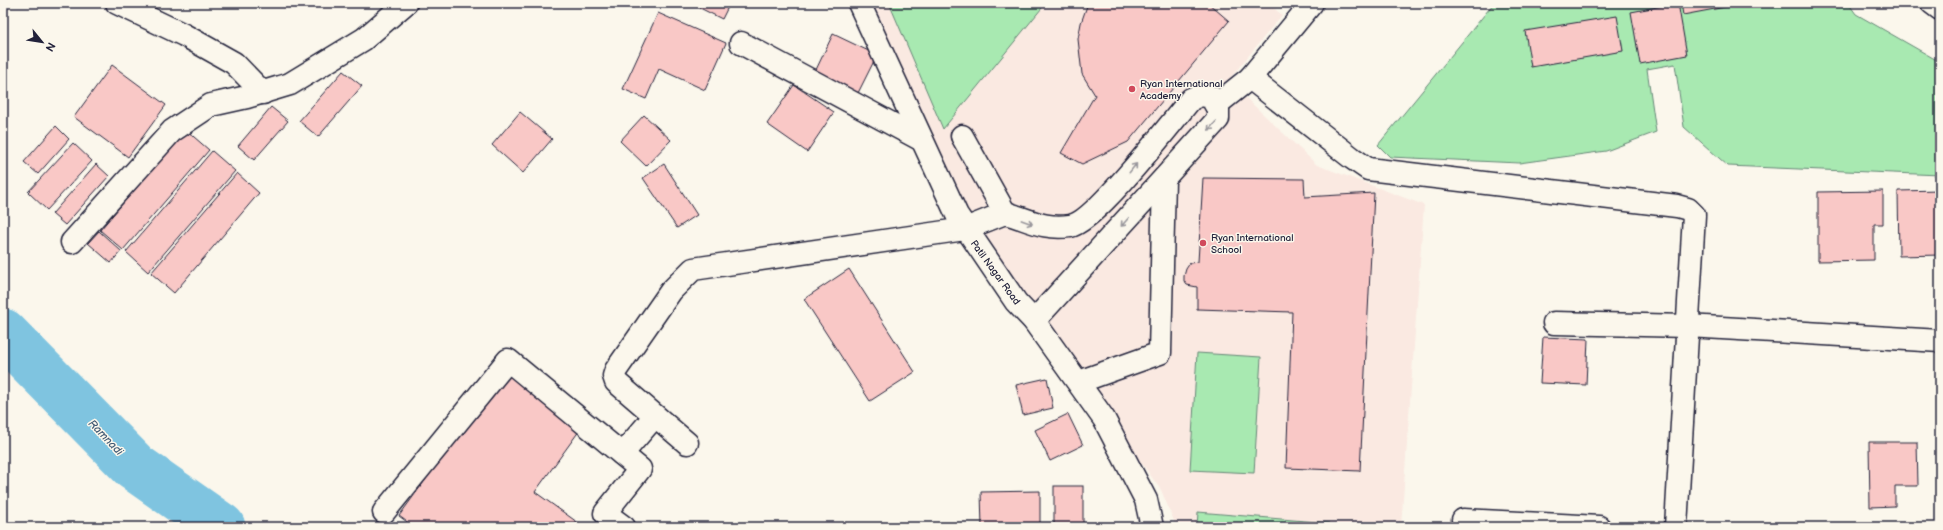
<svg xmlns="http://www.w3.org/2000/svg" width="1943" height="530" viewBox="0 0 1943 530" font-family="'Balsamiq Sans',sans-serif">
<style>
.built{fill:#fae9e1}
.green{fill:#a8e9b1;stroke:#658676}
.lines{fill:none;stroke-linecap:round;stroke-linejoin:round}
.river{stroke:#7fc4e0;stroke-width:49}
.building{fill:#f9c8c6;stroke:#22223b}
.minor-casing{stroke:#22223b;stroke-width:25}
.minor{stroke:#fbf7ec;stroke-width:22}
.oneway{stroke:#99979c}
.poi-dot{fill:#d1495b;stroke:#fbf7ec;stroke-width:1.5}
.labels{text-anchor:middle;stroke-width:3;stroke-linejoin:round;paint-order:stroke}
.poi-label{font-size:10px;fill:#22223b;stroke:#fbf7ec;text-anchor:start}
.street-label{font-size:10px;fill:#22223b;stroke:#fbf7ec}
.water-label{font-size:11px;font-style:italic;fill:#435b75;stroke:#fbf7ec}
</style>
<rect width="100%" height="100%" fill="#fbf7ec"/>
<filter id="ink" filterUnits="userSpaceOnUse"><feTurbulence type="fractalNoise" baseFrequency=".025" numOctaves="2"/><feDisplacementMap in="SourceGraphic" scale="8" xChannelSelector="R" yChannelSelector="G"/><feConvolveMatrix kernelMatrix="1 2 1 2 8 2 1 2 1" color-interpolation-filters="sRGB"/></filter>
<g filter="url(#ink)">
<polygon class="built" points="871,3 1268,3 1282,15 1228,81 1317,165 1424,205 1401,527 1174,527 1174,521 1161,490 1003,271 967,215 935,152"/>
<g class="green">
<polygon points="889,3 1046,3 943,129"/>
<polygon points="1494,3 1848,3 1856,14 1940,62 1940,175 1728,166 1684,127 1675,64 1647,69 1656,132 1606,151 1519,163 1390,157 1378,145"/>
<polygon points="1197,353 1261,357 1254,473 1190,470"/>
<polygon points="1198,512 1329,523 1329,527 1197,527"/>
</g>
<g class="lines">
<polyline class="river" points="3,333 135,467 221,527"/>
</g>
<g class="building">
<polygon points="690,3 730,3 722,19"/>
<polygon points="1088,3 1208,3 1229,21 1128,142 1082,164 1061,153 1095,95 1082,74 1078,39 1081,23"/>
<polygon points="1678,3 1687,55 1640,64 1631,12"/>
<polygon points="1681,3 1736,3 1736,5 1683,15"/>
<polygon points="658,13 726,43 705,90 659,69 646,99 623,89"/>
<polygon points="1617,16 1623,51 1531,67 1525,31"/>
<polygon points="833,34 877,55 857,95 814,74"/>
<polygon points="112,65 166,105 128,157 74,117"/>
<polygon points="343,71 362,86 318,137 299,121"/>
<polygon points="794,85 834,112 807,152 767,124"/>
<polygon points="271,107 288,121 254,160 238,146"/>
<polygon points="520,112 552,139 523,173 492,145"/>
<polygon points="644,115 671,140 646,166 620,141"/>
<polygon points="56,126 69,139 38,174 24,162"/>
<polygon points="186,130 209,150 123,250 100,230"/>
<polygon points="73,143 92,161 47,210 28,192"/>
<polygon points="212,151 235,171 148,272 126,252"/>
<polygon points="96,164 109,176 65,225 52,214"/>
<polygon points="664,164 697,215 677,228 643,178"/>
<polygon points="237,173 259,193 174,293 151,273"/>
<polygon points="1203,178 1304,179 1305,197 1374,193 1360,471 1286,468 1292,312 1197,309 1197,287 1187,285 1184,281 1184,276 1186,269 1190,263 1198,262"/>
<polygon points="1940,190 1940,255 1899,256 1898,191"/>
<polygon points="1883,191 1883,224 1874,224 1874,260 1818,261 1818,192"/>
<polygon points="99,231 121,251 111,263 88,243"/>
<polygon points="849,269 915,372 870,401 804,299"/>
<polygon points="1543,337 1588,339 1586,385 1540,383"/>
<polygon points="505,371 582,427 535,492 584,527 414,527 399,516"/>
<polygon points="1940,377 1940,412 1938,412"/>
<polygon points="1047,378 1053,408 1023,415 1016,385"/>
<polygon points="1068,414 1083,445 1050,461 1035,430"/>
<polygon points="1869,442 1917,442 1918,486 1895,486 1895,506 1870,507"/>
<rect x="1054" y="486" width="29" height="41"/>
<polygon points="1040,491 1040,527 982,527 981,492"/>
</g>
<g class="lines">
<defs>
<g id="minor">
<polyline points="117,3 184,35 234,63 263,93"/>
<polyline points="859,3 957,215 1016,302 1034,321 1104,419 1146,500 1152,527"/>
<polyline points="1932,3 1940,9"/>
<polyline points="741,43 920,139"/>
<polyline points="1250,78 1352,158 1368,169 1677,206 1688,209 1694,215 1676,527"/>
<polyline points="1216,105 1250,78 1312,3"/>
<polyline points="962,136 1005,213"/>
<polyline points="72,242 172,131 211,105 247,97 290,84 364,39 406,3"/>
<polyline points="1554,323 1688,326 1940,341"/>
<polyline points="1087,379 1160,353 1164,179"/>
<path d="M687,443L616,382L614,376L616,370L671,291L693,269L965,229L1005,213C1029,219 1043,230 1070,226C1094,223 1172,122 1191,99L1201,95L1211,97L1218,109V119L1034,321"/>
<polyline points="622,454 655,416"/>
<polyline points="384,512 508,360 640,469 605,513 624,527"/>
<polyline points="1463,520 1599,527"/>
</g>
</defs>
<use href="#minor" class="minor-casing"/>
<use href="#minor" class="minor"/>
</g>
<defs><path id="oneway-shaft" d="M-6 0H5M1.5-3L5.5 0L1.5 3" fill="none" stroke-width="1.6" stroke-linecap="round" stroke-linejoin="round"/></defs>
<g class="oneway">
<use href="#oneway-shaft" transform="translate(1212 126) rotate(132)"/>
<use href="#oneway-shaft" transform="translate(1133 168) rotate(-51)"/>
<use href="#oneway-shaft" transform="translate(1027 222) rotate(20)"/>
<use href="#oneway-shaft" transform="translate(1125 222) rotate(132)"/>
</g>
</g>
<g class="poi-dot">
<circle cx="1132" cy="89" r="4"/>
<circle cx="1203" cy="243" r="4"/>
</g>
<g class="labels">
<g class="poi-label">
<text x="1140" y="87">Ryan International<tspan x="1140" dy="12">Academy</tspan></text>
<text x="1211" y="241">Ryan International<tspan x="1211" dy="12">School</tspan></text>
</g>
<g class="street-label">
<text transform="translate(996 272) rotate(54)" y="4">Patil Nagar Road</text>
</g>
<g class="water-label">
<text transform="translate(106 437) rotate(46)" y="4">Ramnadi</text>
</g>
</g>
<rect width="1943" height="530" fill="none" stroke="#fbf7ec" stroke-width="16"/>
<rect x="8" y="8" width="1927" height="514" fill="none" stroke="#22223b" stroke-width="1.5" filter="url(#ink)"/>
<g transform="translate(42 42) rotate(120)" stroke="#fbf7ec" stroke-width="3" paint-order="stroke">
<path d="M0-3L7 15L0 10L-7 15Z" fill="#22223b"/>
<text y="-6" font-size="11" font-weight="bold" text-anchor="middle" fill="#22223b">N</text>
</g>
</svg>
